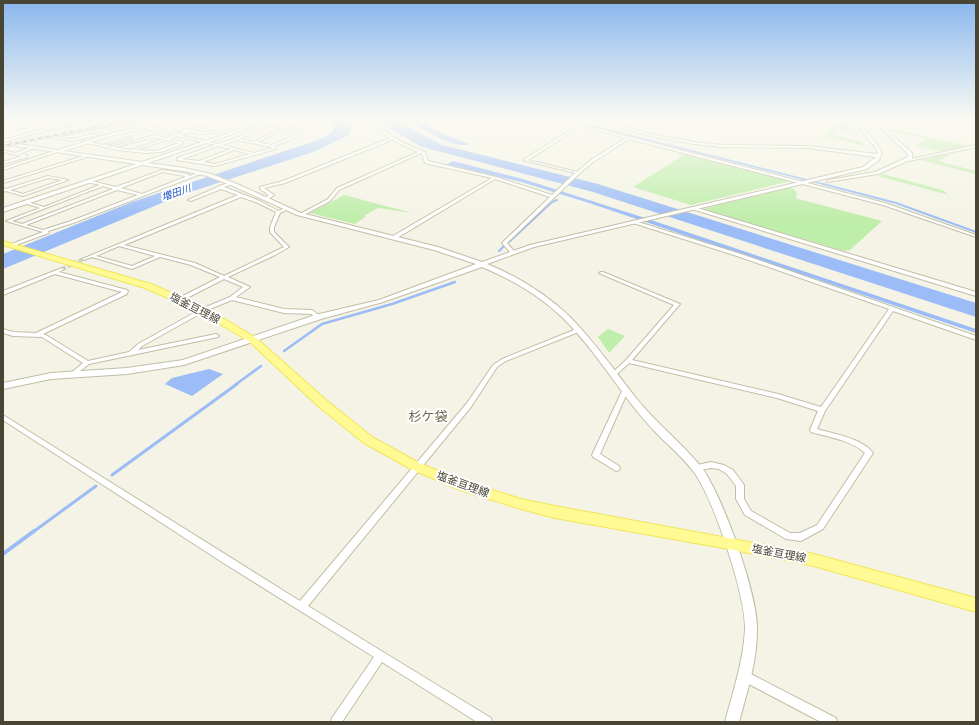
<svg xmlns="http://www.w3.org/2000/svg" width="979" height="725" viewBox="0 0 979 725" font-family="Rubik,'Noto Sans JP',sans-serif">
<style>
.green{fill:#bfedaa}
.water{fill:#9bbcf7}
.lines{fill:none;stroke-linecap:round;stroke-linejoin:round}
.stream-far4{stroke:#9bbcf7;stroke-width:1.5}
.stream-far3{stroke:#9bbcf7;stroke-width:2}
.stream-far2{stroke:#9bbcf7;stroke-width:2.5}
.stream-far1{stroke:#9bbcf7;stroke-width:3}
.stream{stroke:#9bbcf7;stroke-width:4}
.minor-tunnel{stroke:#d2d0c2;stroke-width:4;stroke-dasharray:4 2;stroke-linecap:butt}
.minor-casing{stroke:#c1bea7;stroke-width:2}
.tertiary-casing{stroke:#c1bea7;stroke-width:2}
.primary-casing{stroke:#f0e658;stroke-width:2}
.minor{fill:#fff;fill-rule:evenodd}
.tertiary{fill:#fff;fill-rule:evenodd}
.primary{fill:#fffa94;fill-rule:evenodd}
.rail-casing{stroke:#969696;stroke-width:2.5}
.rail{stroke:#fff;stroke-width:1.5;stroke-dasharray:4;stroke-linecap:butt}
.labels{text-anchor:middle;stroke-width:4;stroke-linejoin:round;paint-order:stroke}
.far-water-label{font-size:10px;font-style:italic;fill:#2257bf;stroke:#fff}
.street-label{font-size:11px;fill:#484534;stroke:#fff}
.quarter-label{font-size:13px;fill:#6c664a;stroke:#fff}
</style>
<rect width="100%" height="100%" fill="#f4f3e5"/>
<g class="green">
<polygon points="841,119 845,119 855,133 836,128 832,134 862,142 865,146 823,136"/>
<polygon points="887,128 968,146 941,152 915,145 927,139 890,131"/>
<polygon points="685,154 791,181 691,205 633,187"/>
<polygon points="947,154 950,155 938,161 976,171 976,174 920,160"/>
<polygon points="883,174 942,190 949,195 878,176"/>
<polygon points="789,187 795,190 797,194 795,198 882,221 850,250 844,251 703,209"/>
<polygon points="344,195 412,213 378,208 365,215 365,217 355,224 310,213"/>
<polygon points="608,329 625,336 609,353 598,337"/>
</g>
<g class="water">
<polygon points="332,119 352,119 349,135 313,152 181,195 3,269 3,254 132,202 321,139 333,131 334,128"/>
<polygon points="374,119 394,119 442,145 598,184 976,303 976,317 593,192 430,149 420,146"/>
<path d="M406,119H415L446,135L469,144C454,150 420,127 406,119Z"/>
<polygon points="453,161 523,179 645,218 976,329 976,333 586,202 521,182 446,165"/>
<polygon points="209,369 223,374 192,396 165,384 172,378"/>
</g>
<g class="lines">
<polyline class="stream-far4" points="589,125 827,185"/>
<g class="stream-far3">
<polyline points="823,184 896,203 976,232"/>
<polyline points="509,242 552,202 557,200"/>
<polyline points="499,251 504,246"/>
</g>
<g class="stream-far2">
<polyline points="284,351 322,324 392,304 455,282"/>
<polyline points="235,385 261,366"/>
</g>
<g class="stream-far1">
<polyline points="112,475 237,384"/>
<polyline points="33,532 96,486"/>
</g>
<polyline class="stream" points="3,554 34,531"/>
<polyline class="minor-tunnel" points="62,269 84,259"/>
<defs>
<g id="minor">
<polygon points="24,119 28,119 6,125 5,124"/>
<polygon points="54,119 58,119 24,128 3,127 3,125 24,126"/>
<polygon points="110,119 114,119 113,120 114,121 112,122"/>
<path d="M138,119H143L56,137L72,139L139,123L145,126L177,134L185,131L174,129V127L194,123L193,119H195L197,124L179,128L189,130L224,121L237,119L239,122L223,131L214,133L201,134L189,132L180,135L218,144L236,138L260,126H248L249,124L308,126L309,127L293,139L274,146L276,147V149L215,166L177,160V158L215,145L177,136L169,139L183,142V144L161,152L145,153L118,150L82,142L84,141L103,145L130,137L132,138L106,145L112,147L155,135L166,138L174,135L143,128L139,125L72,141L49,137ZM235,120L236,121C221,131 211,134 192,131L212,125ZM265,126L283,127L254,142L240,139ZM287,127L305,128L291,137L272,145L258,142ZM155,137L163,139L131,150L115,147ZM166,140L179,143L156,151L135,150ZM237,140L271,147L272,148L254,153L222,145ZM219,146L231,149L199,161L182,159ZM234,150L250,154L215,164L203,162Z"/>
<path d="M367,119H369C386,135 404,144 425,152L428,161L496,177L552,195L575,173L523,160L578,125L556,119H560L885,203L976,235V237L883,205L629,139L593,162L579,174L507,243L515,252L513,253H511L502,243L550,197L495,179L397,238H393V236L492,178L425,163L422,154L421,153L339,190L330,201L302,216H300V214L328,199L337,188L418,152L392,140L285,183L264,188L274,195L267,200H265V198L269,195L260,189V187L283,181L390,138L379,131ZM581,126L626,138L591,160L577,172L528,160Z"/>
<polygon points="55,126 73,128 74,129 73,130 54,128"/>
<polygon points="976,145 976,147 909,161 907,160"/>
<polygon points="35,146 38,147 19,154 27,155 27,157 3,164 3,162 22,156 3,152 3,150 15,153"/>
<polygon points="57,150 60,151 3,170 3,168"/>
<polygon points="87,155 90,156 3,183 3,181"/>
<path d="M162,170L187,174H188L189,176L201,172L203,173L73,223L48,231L49,232V233L13,246H9V245L43,232L6,221L40,208L24,203V201L44,207L100,185L87,182V180L116,187ZM162,172L185,176V177L142,194L121,188ZM103,186L113,189L22,224L12,221ZM117,190L138,195L71,221L43,230L26,225Z"/>
<path d="M48,176L68,180L23,196L6,191L3,192V188L6,189ZM48,178L62,180L23,194L10,190Z"/>
<path d="M232,182L234,183L233,184L224,187L260,201L278,211L286,208L288,209L280,213L274,227V232L289,247L275,255L228,277L250,287L236,297L284,309L312,310L320,316L321,317L320,318H316L311,314L284,313L232,300L205,311L142,346L138,350L216,334L218,335L219,336L218,337L89,364L75,375L73,376L70,374L71,373L83,363L42,337L13,336L3,333V329L13,332L36,333L122,292L55,274L3,295V291L62,268L64,269L59,272L127,290L128,291L127,294L43,334L46,335L88,361L129,352L138,344L201,309L230,297L243,287L224,279L183,300H179L178,299L179,298L220,277L191,265L160,257L132,269L92,257L84,260L82,259L238,195L221,189L191,201L188,200L218,187L219,186ZM241,197L258,203L276,212L270,227V232L284,247L224,276L195,263L124,245ZM119,246L155,256L132,266L96,256Z"/>
<polygon points="692,207 694,207 976,292 976,296 692,209"/>
<path d="M633,221H635L741,254L976,336V340L893,311L825,411L817,429C834,434 862,438 873,453L823,529L801,541L786,539L745,515L736,499V486L727,474L719,469L711,468L696,471L693,470L692,468L693,466L711,462L724,465L733,470L744,485V499L751,511L790,533H800L817,525L865,453C851,440 828,437 811,432L810,430L818,411L777,398L629,363L616,375H612L611,374L612,373L626,360L674,305L599,273L601,272H603L680,304L632,360L778,394L821,407L889,309L737,256L633,223Z"/>
<polygon points="579,328 581,329 582,330 581,331 506,361 497,367 471,407 308,606 491,718 492,722 477,722 382,662 342,722 331,722 332,718 374,657 225,564 3,420 3,415 300,601 467,403 493,365 502,359"/>
<polygon points="623,389 625,389 628,391 600,454 619,466 620,468 619,470 616,471 593,457 592,455"/>
<polygon points="745,671 836,718 837,722 821,722 741,680 740,676 741,672"/>
</g>
<g id="tertiary">
<path d="M81,119H87L4,142L58,150L113,133L177,119H184L115,135L64,151L142,162L226,134L242,128L254,119H258L244,130L148,163L184,168L211,174L237,184L301,213L438,247L482,262L530,245L863,167L876,157L808,148L721,147L694,144L655,137L589,119H595L655,135L694,142L721,145L808,146L877,154L878,153L875,147L852,119H856L878,146L882,153L879,160L867,169L534,247L487,264C517,276 546,294 569,316C594,341 614,370 636,398C656,423 682,443 702,468C723,497 758,595 757,630C757,662 747,692 739,722H725C733,692 743,662 745,630C746,596 715,504 696,475C686,461 673,449 661,438C649,426 639,414 629,401C608,373 588,343 563,318C540,296 511,279 482,267L383,302L321,319L184,365L127,374L51,379L3,389V383L51,373L127,368L183,360L315,315L379,300L476,264L434,250L297,215L233,186L207,176L184,171L142,165L3,212V208L136,164L3,144V140Z"/>
<polygon points="874,119 878,119 891,134 912,153 912,159 878,174 827,182 827,181 829,180 875,172 908,157 908,154 889,136"/>
</g>
<polygon id="primary" points="3,241 151,284 206,308 256,338 326,400 372,437 421,464 467,482 521,499 555,506 814,554 976,598 976,612 814,566 729,549 555,518 521,509 460,490 413,470 364,443 318,406 250,342 200,312 145,288 3,245"/>
</defs>
<use href="#minor" class="minor-casing"/>
<use href="#tertiary" class="tertiary-casing"/>
<use href="#primary" class="primary-casing"/>
<use href="#minor" class="minor"/>
<use href="#tertiary" class="tertiary"/>
<use href="#primary" class="primary"/>
<defs>
<polyline id="rail" points="3,146 135,119"/>
</defs>
<use href="#rail" class="rail-casing"/>
<use href="#rail" class="rail"/>
</g>
<linearGradient id="sky" x2="0" y2="1"><stop stop-color="#89b7ee"/><stop offset="0.54" stop-color="#fafaf3"/><stop offset="1" stop-color="#fafaf3" stop-opacity="0"/></linearGradient>
<rect width="979" height="220" fill="url(#sky)"/>
<g class="labels">
<g class="far-water-label">
<text transform="translate(176 192) rotate(-19)" y="4">増田川</text>
</g>
<g class="street-label">
<text transform="translate(195 308) rotate(27)" y="4">塩釜亘理線</text>
<text transform="translate(463 484) rotate(20)" y="4">塩釜亘理線</text>
<text transform="translate(779 553) rotate(11)" y="4">塩釜亘理線</text>
</g>
<g class="quarter-label">
<text x="428" y="421">杉ケ袋</text>
</g>
</g>
<rect width="979" height="725" fill="none" stroke="#484534" stroke-width="8"/>
</svg>
